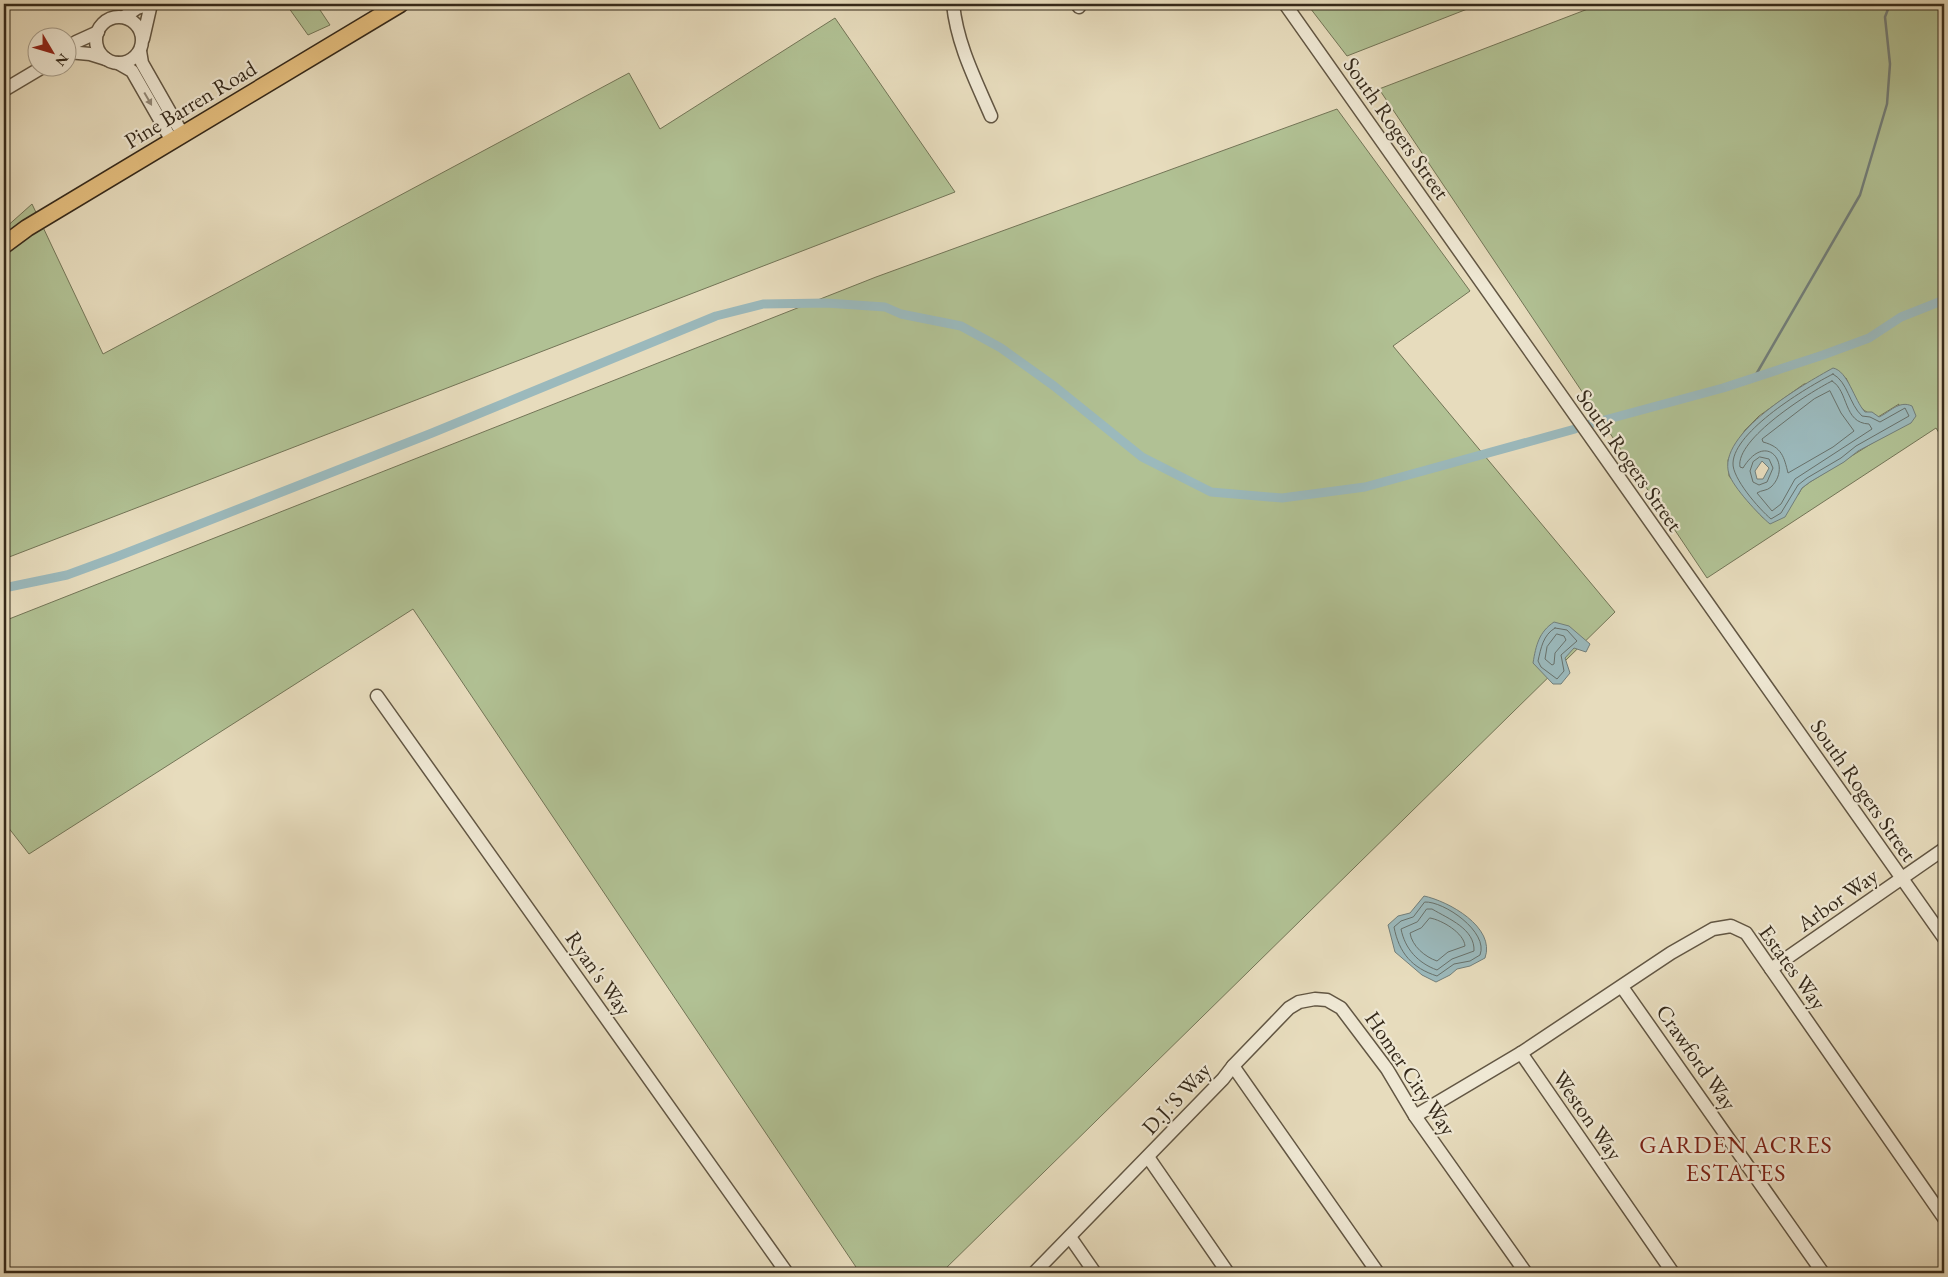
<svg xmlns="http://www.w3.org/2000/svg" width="1948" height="1277" viewBox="0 0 1948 1277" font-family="'EB Garamond',serif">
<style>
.green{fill:#b1c194;stroke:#737557;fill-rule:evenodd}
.water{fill:#9bb9bc;stroke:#727f7b;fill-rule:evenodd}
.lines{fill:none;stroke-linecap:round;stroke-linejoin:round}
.shore{stroke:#68716b;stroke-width:1}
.stream{stroke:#727f7b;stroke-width:2.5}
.canal{stroke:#9bb9bc;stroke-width:9}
.minor-casing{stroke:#625643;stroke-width:15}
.major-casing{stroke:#35291a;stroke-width:19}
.minor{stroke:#efe8d4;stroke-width:12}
.major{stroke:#e4be7e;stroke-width:16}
.oneway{fill:#928877}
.labels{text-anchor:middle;stroke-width:4.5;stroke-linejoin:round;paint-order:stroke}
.street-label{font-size:22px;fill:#35291a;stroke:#efe8d4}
.neighbourhood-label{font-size:24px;letter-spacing:1px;fill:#7a1f14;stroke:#efe8d4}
</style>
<rect width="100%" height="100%" fill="#e7dcbd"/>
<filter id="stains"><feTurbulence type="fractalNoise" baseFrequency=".004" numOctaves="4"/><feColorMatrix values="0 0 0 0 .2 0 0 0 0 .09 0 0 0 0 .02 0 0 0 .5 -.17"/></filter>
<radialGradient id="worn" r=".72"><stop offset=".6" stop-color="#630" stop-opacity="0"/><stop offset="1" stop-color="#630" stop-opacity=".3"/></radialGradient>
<g class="green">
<polygon points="286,4 316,4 330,25 308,35"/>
<polygon points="1307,4 1480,4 1347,56"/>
<path d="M1601,4H1944V441L1936,428L1707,578L1379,89ZM1846,378C1856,398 1854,409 1878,417L1899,404L1882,437L1810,482L1802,488L1798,495L1763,518L1729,476L1728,460L1736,444L1745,430L1759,416L1804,384Z"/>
<polygon points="835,18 955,192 4,559 4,229 32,204 103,354 629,73 660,129"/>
<polygon points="1337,109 1470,291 1393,346 1615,612 941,1273 860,1273 413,609 29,854 4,822 4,621 876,277"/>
</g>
<g class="water">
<path d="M1833,368C1848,371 1854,400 1865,412H1872L1879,417C1890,412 1899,400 1912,406L1916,416L1911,423L1858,451L1844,462L1810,482L1802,488L1785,517L1770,524C1759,515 1733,487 1729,474C1716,434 1804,384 1833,368ZM1762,461L1769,468L1763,479H1757L1755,471Z"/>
<path d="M1554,622L1569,626L1590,644L1586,652L1574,648L1565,658L1570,673L1561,684H1553L1533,663C1536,645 1539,632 1554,622Z"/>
<path d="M1424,896C1448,901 1496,927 1485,958L1470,966L1457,969L1450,975L1436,982L1422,975L1395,952L1388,925L1398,916L1410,913Z"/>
</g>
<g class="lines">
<g class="shore">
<path d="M1833,374C1848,382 1849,404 1862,416L1870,417L1880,422L1905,408L1909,416L1856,446L1841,458L1807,478L1798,485L1781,513L1771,519C1759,509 1732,478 1733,463C1734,431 1807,387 1833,374Z"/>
<path d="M1832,381C1849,391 1843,423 1869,424L1872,429L1795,479L1781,504L1772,511L1757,493C1761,490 1767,491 1771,487C1793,466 1767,429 1743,468L1740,467C1735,439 1810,392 1832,381Z"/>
<path d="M1830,391L1841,413L1854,431L1833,447L1788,473C1784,457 1782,447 1763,442L1762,439L1814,399Z"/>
<polygon points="1760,457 1769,459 1773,468 1767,482 1759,485 1753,482 1750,471 1753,462"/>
<path d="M1555,628L1567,630L1577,641L1561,655L1564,671L1557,679L1541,667L1538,661C1541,648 1543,635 1555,628Z"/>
<polygon points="1557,634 1564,636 1566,640 1555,653 1554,664 1552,665 1545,659 1547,647"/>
<path d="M1425,902C1444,901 1489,932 1480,955L1470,961L1454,964L1437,976C1412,968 1399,953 1394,927L1401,921L1413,917Z"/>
<path d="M1427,909H1432C1449,919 1475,929 1474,951L1452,959L1437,970C1418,963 1405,949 1401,929L1417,922Z"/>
<path d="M1430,918C1442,920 1464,933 1465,946L1448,952L1437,961C1425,957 1412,946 1410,933L1421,928Z"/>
</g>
<polyline class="stream" points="1754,378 1860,195 1887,104 1890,64 1885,17 1890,4"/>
<g class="canal">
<polyline points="1590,424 1723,388 1823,355 1869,338 1901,317 1944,300"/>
<polyline points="4,588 67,575 116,557 432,433 716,316 763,304 826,303 885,307 901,314 961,326 1001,348 1054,386 1142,457 1211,492 1282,498 1365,487 1575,429"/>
</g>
<defs>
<g id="minor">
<path d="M953,4C957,44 975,79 991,116"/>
<polyline points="1077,4 1079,7"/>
<polyline points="1285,4 1944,938"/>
<polyline points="124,17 137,8 151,4"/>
<circle cx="119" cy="40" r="23"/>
<polyline points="143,39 151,4"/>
<polyline points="68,50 76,42 98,32"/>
<polyline points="140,51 142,63 183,135"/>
<polyline points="68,52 90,54 106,59"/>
<polyline points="118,63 132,71 172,141"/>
<polyline points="4,90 41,68"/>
<polyline points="377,696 787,1273"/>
<polyline points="1771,969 1944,849"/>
<polyline points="1622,987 1823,1273"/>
<polyline points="1521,1053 1673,1273"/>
<polyline points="1233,1066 1289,1008 1299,1002 1315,999 1327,1000 1341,1008 1387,1069 1415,1116 1526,1273"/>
<polyline points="1415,1116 1521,1053 1671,953 1713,929 1731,926 1746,933 1944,1218"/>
<polyline points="1148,1157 1228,1273"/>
<polyline points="1070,1237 1095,1273"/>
<polyline points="1034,1273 1223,1079 1233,1066 1378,1273"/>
</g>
<polyline id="major" points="4,245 27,228 400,4"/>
</defs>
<use href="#minor" class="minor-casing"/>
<use href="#major" class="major-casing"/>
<use href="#minor" class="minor"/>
<use href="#major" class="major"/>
</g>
<defs><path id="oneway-solid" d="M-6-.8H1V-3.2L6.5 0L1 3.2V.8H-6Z" transform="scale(1.25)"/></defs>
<use class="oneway" href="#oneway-solid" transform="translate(148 99) rotate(60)"/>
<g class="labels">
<g class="street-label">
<text transform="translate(190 104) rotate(-31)" y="8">Pine Barren Road</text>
<text transform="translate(1397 128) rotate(55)" y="8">South Rogers Street</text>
<text transform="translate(1630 460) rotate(55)" y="8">South Rogers Street</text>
<text transform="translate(1864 790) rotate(55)" y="8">South Rogers Street</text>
<text transform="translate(1837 899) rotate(-35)" y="8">Arbor Way</text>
<text transform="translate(1793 967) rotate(54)" y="8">Estates Way</text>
<text transform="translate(599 973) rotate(55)" y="8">Ryan's Way</text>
<text transform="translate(1697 1057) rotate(55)" y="8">Crawford Way</text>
<text transform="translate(1411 1073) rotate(56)" y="8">Homer City Way</text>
<text transform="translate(1176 1098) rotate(-47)" y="8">D.J.'S Way</text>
<text transform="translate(1588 1115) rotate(55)" y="8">Weston Way</text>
</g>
<g class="neighbourhood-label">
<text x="1736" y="1153">GARDEN ACRES<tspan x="1736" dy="28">ESTATES</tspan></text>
</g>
</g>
<rect width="1948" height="1277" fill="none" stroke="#e7dcbd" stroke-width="20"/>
<rect x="5" y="5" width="1938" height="1267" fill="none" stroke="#35291a" stroke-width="2.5"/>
<rect x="10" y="10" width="1928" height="1257" fill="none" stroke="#35291a"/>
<g transform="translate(52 52) rotate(128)"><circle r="24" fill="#efe8d4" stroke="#a59c8a"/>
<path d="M0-4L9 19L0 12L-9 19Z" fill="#8f2418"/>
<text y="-8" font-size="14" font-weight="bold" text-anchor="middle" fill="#35291a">N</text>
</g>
<rect width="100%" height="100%" filter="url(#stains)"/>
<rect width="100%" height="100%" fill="url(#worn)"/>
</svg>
